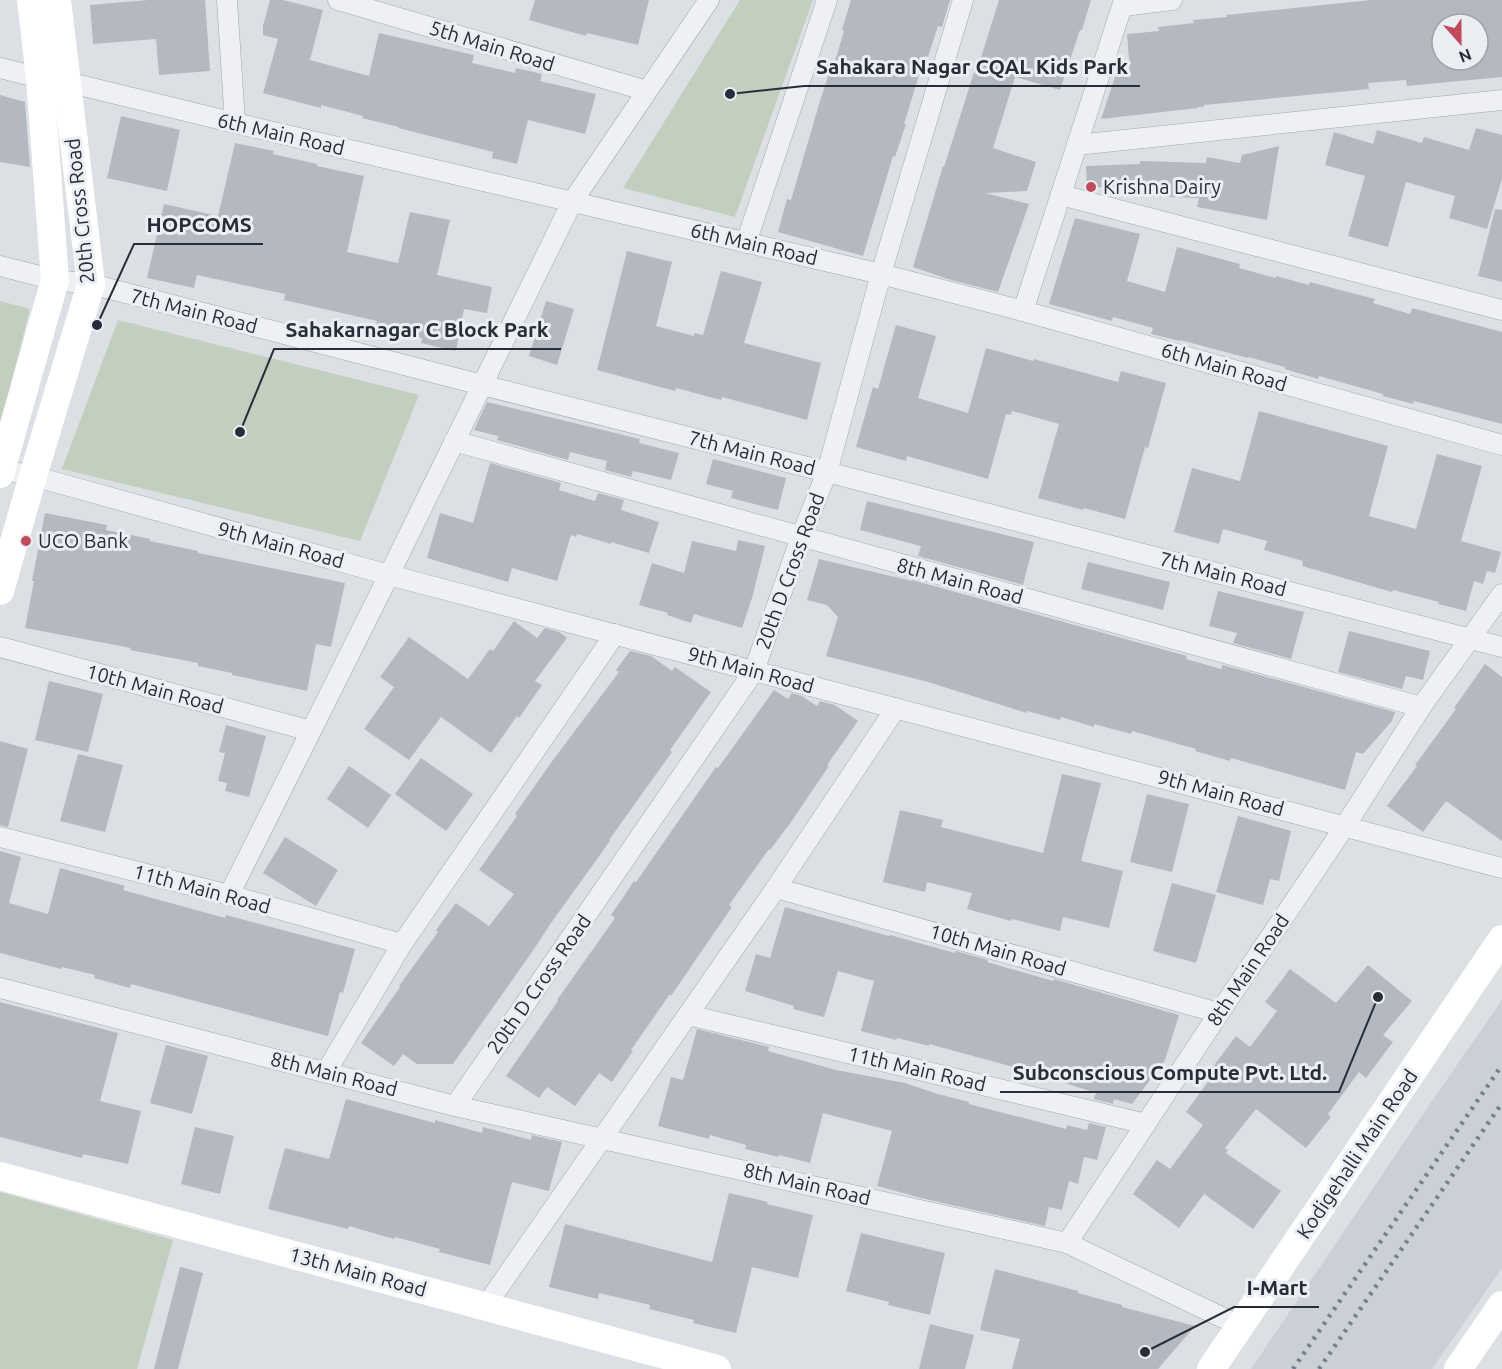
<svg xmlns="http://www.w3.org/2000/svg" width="1502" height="1369" viewBox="0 0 1502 1369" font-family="Ubuntu,sans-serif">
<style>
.built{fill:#cbcfd6}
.green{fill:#c2cebe}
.building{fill:#b4b9c1;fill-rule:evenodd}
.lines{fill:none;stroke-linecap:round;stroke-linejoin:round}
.street-casing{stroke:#a2a7ae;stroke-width:21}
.street{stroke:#eff0f4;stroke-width:20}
.secondary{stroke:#fff;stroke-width:28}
.rail{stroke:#777f8d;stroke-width:4.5;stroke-dasharray:3 6;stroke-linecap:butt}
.poi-dot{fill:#c14a5c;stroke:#ebeff3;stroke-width:2}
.labels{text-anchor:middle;stroke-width:6;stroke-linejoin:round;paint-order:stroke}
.street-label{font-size:20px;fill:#272e3a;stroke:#ebeff3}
.poi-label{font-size:20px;fill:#272e3a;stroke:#ebeff3;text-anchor:start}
.leader{fill:none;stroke:#272e3a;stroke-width:2}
.callout-dot{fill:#272e3a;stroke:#ebeff3;stroke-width:2}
.callout-label{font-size:21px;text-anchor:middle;font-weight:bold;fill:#272e3a;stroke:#ebeff3;stroke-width:6;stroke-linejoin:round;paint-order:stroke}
</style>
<rect width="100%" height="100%" fill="#dce0e5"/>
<polygon class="built" points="1502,1000 1502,1268 1432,1369 1251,1369 1432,1101"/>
<g class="green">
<polygon points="740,0 813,0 735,217 623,188"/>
<polygon points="0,301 30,309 0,427"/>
<polygon points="118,320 419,395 360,541 62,469"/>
<polygon points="0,1192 173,1240 137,1369 0,1369"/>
</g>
<g class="building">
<polygon points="148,0 205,0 210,71 159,75 156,39 93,44 90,5"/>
<polygon points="270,0 283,0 323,10 310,60 369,76 379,33 474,55 472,63 515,73 516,68 542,74 540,81 596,94 585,134 528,120 517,164 492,158 493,152 398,128 399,127 362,118 363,116 321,105 321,108 263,93 278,39 263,35 263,26"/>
<polygon points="535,0 649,0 638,45 587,33 586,36 529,20"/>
<polygon points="851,0 950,0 942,27 938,26 928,57 925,56 904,124 906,124 895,157 893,156 863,256 778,232 787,199 791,200 820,101 831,67 833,68 844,31 842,30"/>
<polygon points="999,0 1091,0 1082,30 1080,30 1060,90 1015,77 993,148 1036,162 1027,191 985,193 1029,204 998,292 951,280 913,267 943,166 944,167 976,66 978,67"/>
<path d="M1371,0H1502V77L1407,86L1406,80L1368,83L1369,89L1204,105V107H1197L1198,108L1101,119L1116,74L1130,72L1127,34L1159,31L1158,27L1194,23L1193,20L1227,17L1226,15ZM1442,24H1478V60H1442Z"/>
<polygon points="0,95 25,102 30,167 0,162"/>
<polygon points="121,116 180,130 167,191 107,178"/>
<polygon points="1476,128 1502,135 1502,179 1487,229 1449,218 1455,196 1406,182 1388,247 1348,236 1365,176 1325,165 1334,132 1373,144 1377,130 1422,143 1424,137 1469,150"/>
<polygon points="235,143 274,151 273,154 317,164 317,166 364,176 347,252 398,263 410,212 450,220 437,275 492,287 487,313 464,309 456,351 421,343 422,338 375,328 377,321 284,300 285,294 197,275 194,288 147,278 164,204 218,216"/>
<polygon points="1279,146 1267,220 1197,207 1199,198 1139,196 1140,185 1087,188 1086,166 1140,164 1140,161 1206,163 1207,157 1240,163 1242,155"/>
<polygon points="1495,209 1502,210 1502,282 1478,276"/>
<polygon points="1075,218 1140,234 1127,281 1165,292 1177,247 1240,264 1239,268 1276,278 1276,276 1309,285 1310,282 1375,299 1373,303 1410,314 1412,308 1502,332 1502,424 1414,401 1413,404 1383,396 1383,394 1319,376 1318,379 1285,369 1285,367 1248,357 1248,358 1180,340 1180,341 1151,334 1153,328 1113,317 1112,321 1049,304"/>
<polygon points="627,251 672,262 656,326 694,336 694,333 703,335 721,271 762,282 744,343 821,363 807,420 722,397 721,400 676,388 675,391 597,370"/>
<polygon points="546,301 574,309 557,365 529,356"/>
<polygon points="896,325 936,336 918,398 968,413 986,348 1033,361 1034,359 1118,382 1121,371 1166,383 1148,448 1145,447 1125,519 1084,508 1083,510 1038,498 1059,424 1012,411 1011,415 1006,414 988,479 907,456 906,461 856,447 873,387 878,389"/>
<polygon points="487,402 640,439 639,443 679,453 671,480 633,471 631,477 605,470 607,461 570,452 568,460 497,440 498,436 474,430"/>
<polygon points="1259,411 1388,446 1369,516 1416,529 1437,454 1482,466 1461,541 1501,552 1495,573 1487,571 1483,584 1474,581 1466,611 1438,604 1439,602 1393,590 1392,592 1302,566 1303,561 1264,550 1267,541 1223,529 1219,544 1174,532 1192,468 1240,481"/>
<polygon points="713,459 786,478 778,510 731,498 733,491 706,484"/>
<polygon points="490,463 561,483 559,490 595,501 598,493 624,500 621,510 659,522 649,553 611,542 611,544 577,534 576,537 571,535 557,581 512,568 508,582 427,558 440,513 473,523"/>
<polygon points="867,501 1034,542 1023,585 918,556 921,546 860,530"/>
<polygon points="45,513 107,525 106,530 150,539 150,541 198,551 198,553 345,583 331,647 316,644 307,691 232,675 232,673 198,666 198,663 130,650 131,648 25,628 34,581 32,581"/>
<polygon points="738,540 765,546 752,598 742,628 694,614 691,623 667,615 668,613 639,605 652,563 684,573 692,541 736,551"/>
<polygon points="819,559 912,581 912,580 1187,656 1186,659 1221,669 1223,665 1395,712 1392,721 1363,754 1356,752 1345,790 1231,758 1230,761 1195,751 1196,749 1132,731 1131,734 1094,724 1094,727 1061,717 1060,720 1027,711 1027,713 928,682 826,656 838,617 827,605 807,600"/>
<polygon points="1088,562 1170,582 1163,610 1081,589"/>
<polygon points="1218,591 1304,612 1291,659 1233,643 1237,633 1209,626"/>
<polygon points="514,621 537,638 545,628 559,632 567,638 535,681 542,685 519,718 517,716 491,753 441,717 409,760 364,729 394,687 380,677 409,637 468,679 490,649 493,651"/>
<polygon points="1349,631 1430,651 1423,680 1406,676 1402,689 1338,672"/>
<polygon points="630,651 651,656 672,671 675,667 711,692 670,750 672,752 609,840 610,841 551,923 532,952 453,1064 417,1064 403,1054 394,1066 361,1043 400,987 399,986 438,932 436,930 456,903 489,926 514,894 479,870 517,816 515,814 553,760 619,672 616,670"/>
<polygon points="1485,664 1502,677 1502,841 1446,801 1423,832 1387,806 1417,766 1415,765 1456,709 1454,708"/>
<polygon points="49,681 103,694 88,752 35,740"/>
<polygon points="774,690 788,699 792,693 802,696 817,706 820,701 835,705 858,721 827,765 829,766 791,822 770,850 769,849 729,905 732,907 671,996 670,994 631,1050 633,1051 612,1082 599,1073 575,1106 547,1087 539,1098 506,1076 558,1001 557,1000 615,918 611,915 634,881 636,882 716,767 718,768"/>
<polygon points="226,725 266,736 249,797 225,791 227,783 218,781 225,753 219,752"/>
<polygon points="0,741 28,749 8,827 0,825"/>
<polygon points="78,754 123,765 105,832 60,821"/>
<polygon points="421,758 473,794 446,831 395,794"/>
<polygon points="349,766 391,795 368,828 327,799"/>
<polygon points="1062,774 1101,783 1081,861 1123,871 1109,928 1063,917 1060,931 1012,919 1011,921 967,909 972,893 927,882 925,892 883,882 900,810 943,820 941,827 1043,853"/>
<polygon points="1147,794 1189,804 1172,872 1130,862"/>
<polygon points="1238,816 1291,831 1279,881 1270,879 1263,905 1216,892"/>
<polygon points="285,837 338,870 316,906 263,873"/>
<polygon points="0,851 21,857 9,903 48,914 60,868 125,886 123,890 225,918 226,915 355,949 343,993 340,992 328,1036 131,984 130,988 94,978 95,975 62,967 61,969 0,953"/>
<polygon points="1172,883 1216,895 1196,963 1153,951"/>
<polygon points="785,907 889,936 890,935 955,953 956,951 988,960 987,962 1053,981 1054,979 1179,1015 1165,1060 1132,1104 1114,1099 1113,1104 1094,1099 1096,1093 1028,1071 929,1044 929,1046 897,1038 896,1040 861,1031 874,981 838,971 824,1017 793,1009 794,1006 745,991 756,954 770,958"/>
<polygon points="1368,965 1412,1001 1383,1035 1393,1042 1366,1078 1359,1072 1328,1114 1331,1117 1306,1148 1256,1109 1225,1148 1228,1150 1226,1153 1281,1191 1253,1229 1204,1194 1179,1228 1133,1194 1157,1160 1170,1169 1203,1125 1186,1112 1210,1079 1206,1076 1236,1036 1250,1047 1277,1011 1265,1002 1290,969 1336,1003"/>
<polygon points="0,1002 118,1033 100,1101 141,1111 128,1164 83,1154 82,1158 0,1137"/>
<polygon points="697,1029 769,1047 768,1051 836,1070 905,1083 938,1094 969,1102 969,1104 1066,1129 1067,1125 1087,1130 1089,1123 1106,1127 1097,1160 1084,1157 1078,1184 1069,1181 1062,1210 1049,1207 1045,1226 921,1198 877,1186 892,1131 857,1122 823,1113 810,1163 779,1155 778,1157 745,1149 746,1145 710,1135 709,1139 658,1126 671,1077 683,1080"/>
<polygon points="166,1045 208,1056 192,1114 150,1103"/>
<polygon points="346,1099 435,1123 435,1120 482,1133 483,1127 531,1140 532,1135 562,1142 549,1191 512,1182 490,1265 439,1252 440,1249 395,1237 394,1239 349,1226 348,1229 268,1209 285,1148 329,1159"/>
<polygon points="195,1127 234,1136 220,1194 181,1184"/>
<polygon points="729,1193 768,1202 767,1204 813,1215 798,1278 752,1267 736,1333 693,1323 694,1320 649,1309 650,1305 599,1293 598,1299 549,1287 565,1224 712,1262"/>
<polygon points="861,1233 945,1253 930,1315 888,1305 889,1302 846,1291"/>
<polygon points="180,1267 203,1273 178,1369 154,1369"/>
<polygon points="995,1269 1078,1291 1078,1293 1122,1305 1122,1307 1195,1326 1158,1369 1012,1369 1020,1339 980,1330"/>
<polygon points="930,1324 974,1335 965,1369 919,1369"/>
</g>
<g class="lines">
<defs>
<g id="street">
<polyline points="227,0 235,123"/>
<polyline points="338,0 647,91"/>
<polyline points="1123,6 1172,0"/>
<polyline points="0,68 40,78 67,82 235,123 881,274 1023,311 1502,445"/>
<polyline points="1077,145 1502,100"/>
<polyline points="1061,195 1502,310"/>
<polyline points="746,243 827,0"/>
<polyline points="0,266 55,280 91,284 482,385 827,472 1502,647"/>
<polyline points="1023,311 1124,0"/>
<polyline points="0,469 33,476 389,575 1502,868"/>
<polyline points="0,647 311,731"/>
<polyline points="1421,707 1502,594"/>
<polyline points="0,837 229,895 402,944"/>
<polyline points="776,888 1219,1013"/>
<polyline points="229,895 389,575 572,202 709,0"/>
<polyline points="0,988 455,1106 1067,1243 1219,1013 1345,826 1421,707 454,441"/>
<polyline points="688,1015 1146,1124"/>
<polyline points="326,1072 402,944 615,634"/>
<polyline points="455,1106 754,671 801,537 827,472 881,274 963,0"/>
<polyline points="1067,1243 1240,1326"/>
<polyline points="485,1307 776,888 896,708"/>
</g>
</defs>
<use href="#street" class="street-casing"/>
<use href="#street" class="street"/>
<g class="secondary">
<polyline points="0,474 55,280 40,78 31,0"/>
<polyline points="0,591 33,476 91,284 57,0"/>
<polyline points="0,1176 717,1369"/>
<polyline points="1211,1369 1502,939"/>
<polyline points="1458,1369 1502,1305"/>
</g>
<g class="rail">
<polyline points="1293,1369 1502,1065"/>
<polyline points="1319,1369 1502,1103"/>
</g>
</g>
<g class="poi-dot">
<circle cx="1091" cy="187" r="6"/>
<circle cx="26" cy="541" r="6"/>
</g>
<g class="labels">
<g class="street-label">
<text transform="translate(492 46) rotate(17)" y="7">5th Main Road</text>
<text transform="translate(281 134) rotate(13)" y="7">6th Main Road</text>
<text transform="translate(80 211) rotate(-96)" y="7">20th Cross Road</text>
<text transform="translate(754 244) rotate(13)" y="7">6th Main Road</text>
<text transform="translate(194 311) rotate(14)" y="7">7th Main Road</text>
<text transform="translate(1224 367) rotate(16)" y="7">6th Main Road</text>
<text transform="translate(752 453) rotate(14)" y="7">7th Main Road</text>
<text transform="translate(281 545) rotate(15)" y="7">9th Main Road</text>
<text transform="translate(790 571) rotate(-70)" y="7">20th D Cross Road</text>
<text transform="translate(1223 574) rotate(14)" y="7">7th Main Road</text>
<text transform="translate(960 581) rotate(15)" y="7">8th Main Road</text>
<text transform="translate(751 670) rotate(15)" y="7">9th Main Road</text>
<text transform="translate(155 689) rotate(15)" y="7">10th Main Road</text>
<text transform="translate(1221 793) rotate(15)" y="7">9th Main Road</text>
<text transform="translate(202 889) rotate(15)" y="7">11th Main Road</text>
<text transform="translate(998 950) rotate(16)" y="7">10th Main Road</text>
<text transform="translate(1248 970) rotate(-56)" y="7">8th Main Road</text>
<text transform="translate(539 984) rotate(-55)" y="7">20th D Cross Road</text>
<text transform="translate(917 1069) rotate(13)" y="7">11th Main Road</text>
<text transform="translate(334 1074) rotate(14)" y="7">8th Main Road</text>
<text transform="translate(1357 1154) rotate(-56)" y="7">Kodigehalli Main Road</text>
<text transform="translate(807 1184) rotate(13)" y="7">8th Main Road</text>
<text transform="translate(358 1272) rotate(15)" y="7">13th Main Road</text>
</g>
<g class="poi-label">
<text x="1103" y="194">Krishna Dairy</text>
<text x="38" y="548">UCO Bank</text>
</g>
</g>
<path class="leader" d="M730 94L804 86H1140M97 325L134 244H263M240 432L274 349H561M1378 997L1339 1092H1000M1145 1352L1234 1307H1319"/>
<g class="callout-dot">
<circle cx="730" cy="94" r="6"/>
<circle cx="97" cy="325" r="6"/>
<circle cx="240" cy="432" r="6"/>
<circle cx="1378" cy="997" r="6"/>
<circle cx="1145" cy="1352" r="6"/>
</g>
<g class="callout-label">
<text x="972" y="74">Sahakara Nagar CQAL Kids Park</text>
<text x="199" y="232">HOPCOMS</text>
<text x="417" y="337">Sahakarnagar C Block Park</text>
<text x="1170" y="1080">Subconscious Compute Pvt. Ltd.</text>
<text x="1277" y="1295">I-Mart</text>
</g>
<g transform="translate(1460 42) rotate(159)"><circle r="28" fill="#ebeff3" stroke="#9da2a9" stroke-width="1.5"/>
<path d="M0-4.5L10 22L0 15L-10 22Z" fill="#c14a5c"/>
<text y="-9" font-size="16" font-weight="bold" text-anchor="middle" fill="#272e3a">N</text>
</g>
</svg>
